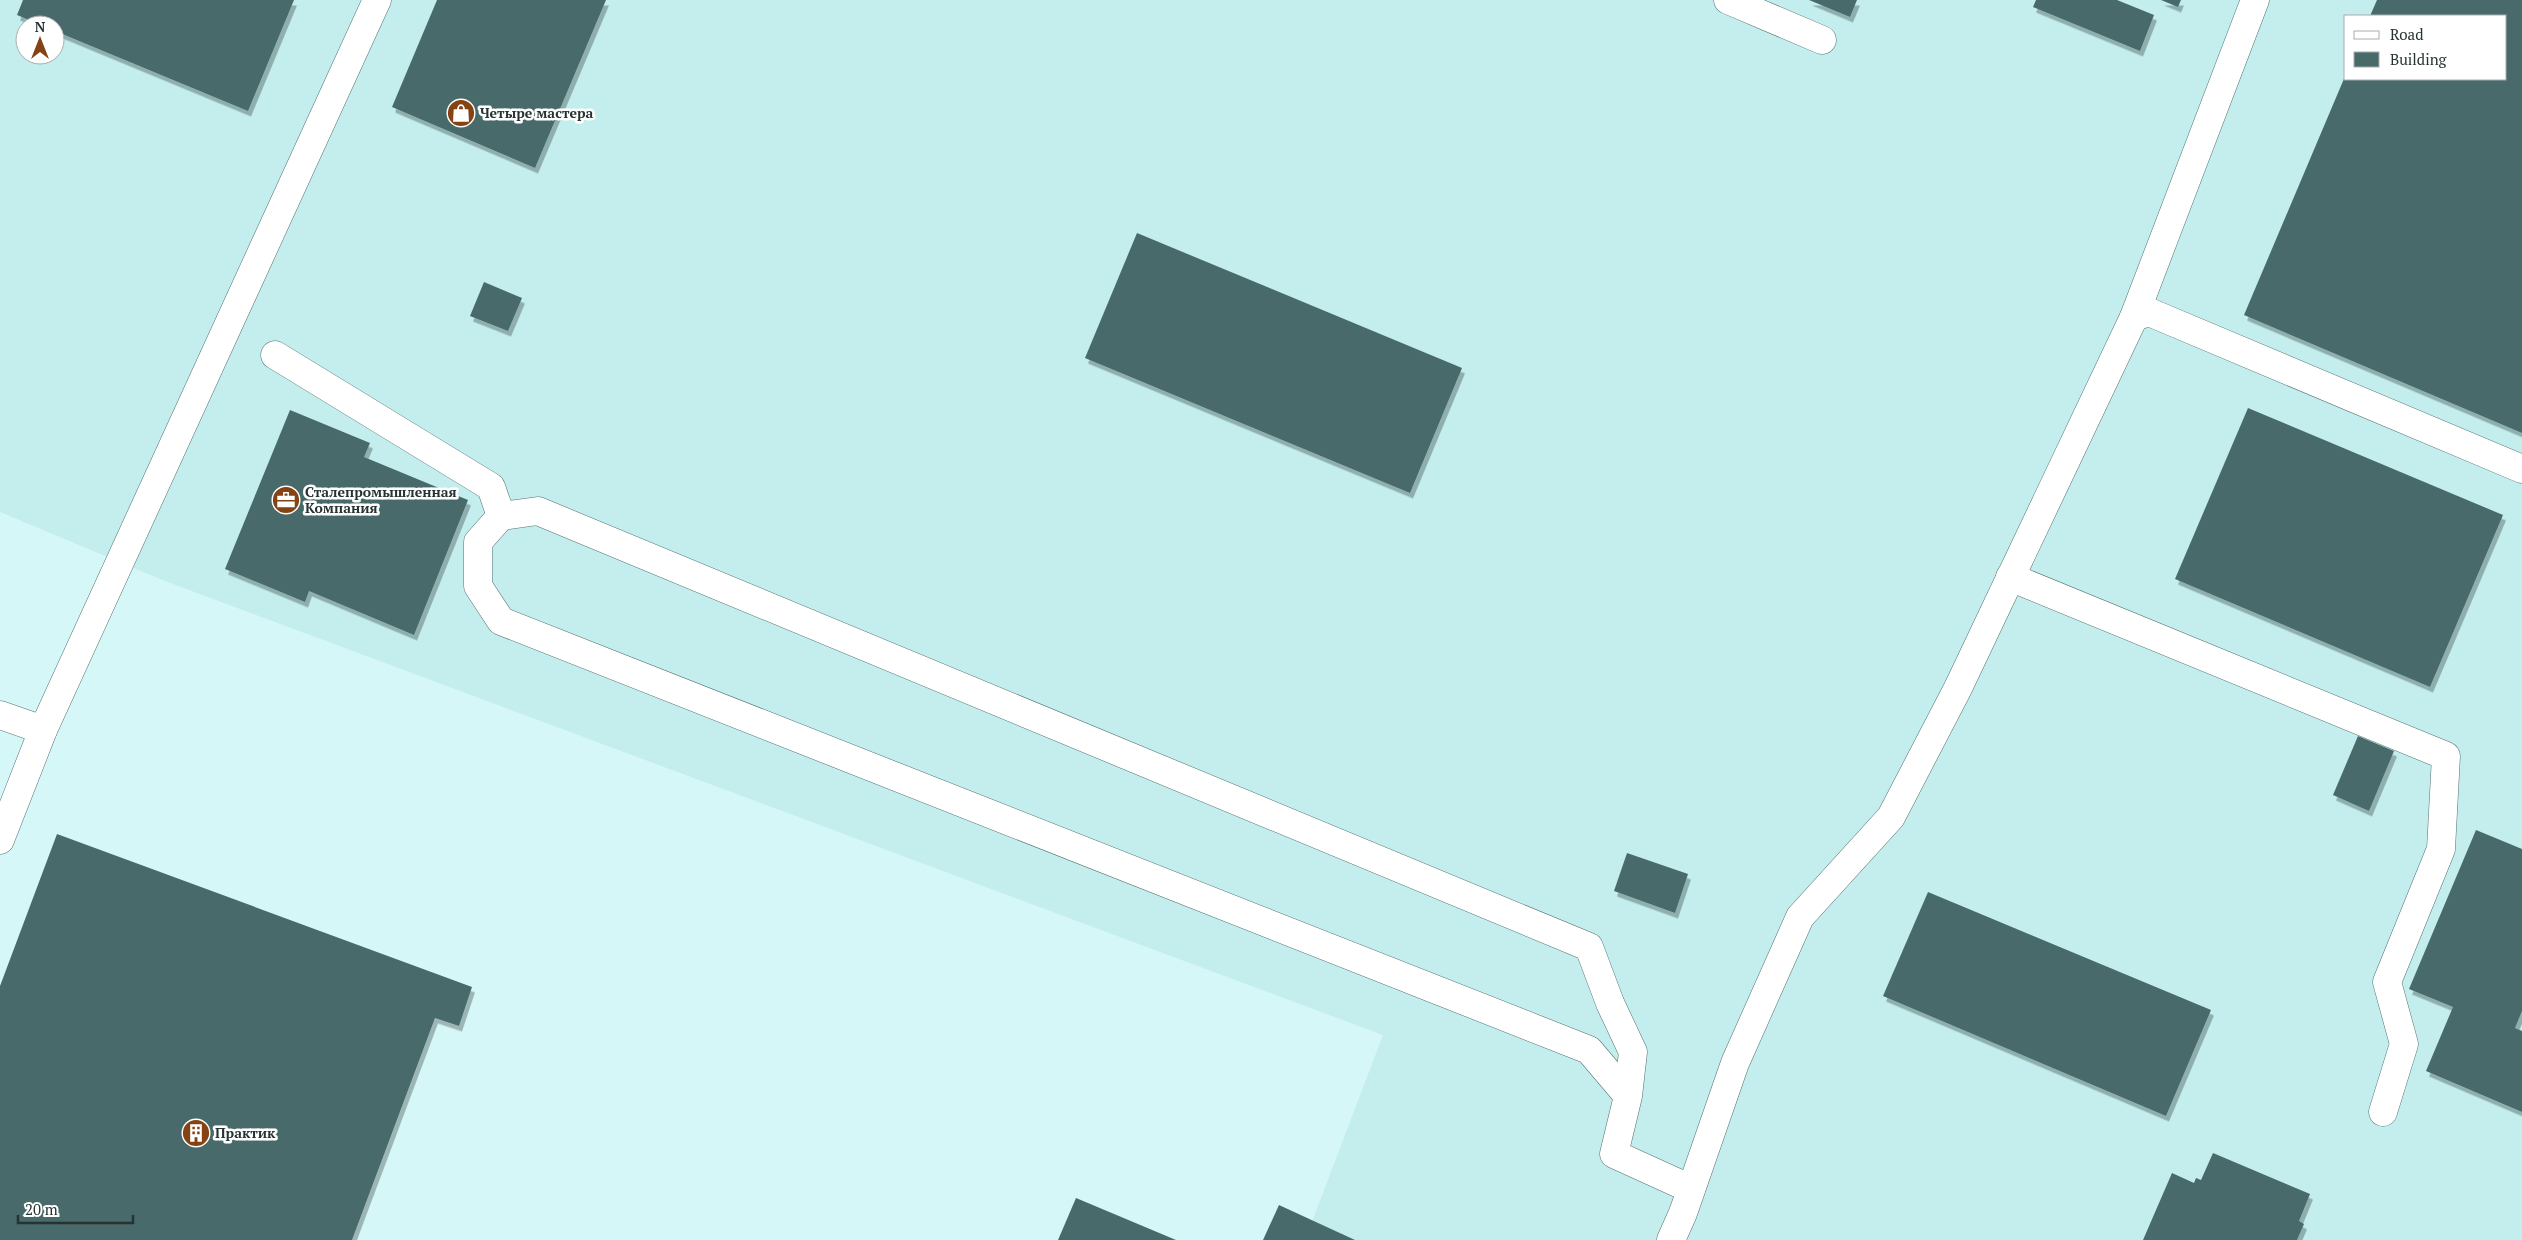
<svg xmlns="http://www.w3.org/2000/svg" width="2522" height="1240" viewBox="0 0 2522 1240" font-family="'PT Serif',serif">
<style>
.built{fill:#c3eeed;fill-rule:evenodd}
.building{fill:#486b6a;filter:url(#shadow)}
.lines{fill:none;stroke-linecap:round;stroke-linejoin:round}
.minor-casing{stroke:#547271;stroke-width:29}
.minor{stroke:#fff;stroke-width:28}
.labels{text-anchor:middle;stroke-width:5;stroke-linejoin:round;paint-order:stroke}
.poi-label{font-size:14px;font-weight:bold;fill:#263332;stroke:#fff;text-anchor:start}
</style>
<defs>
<filter id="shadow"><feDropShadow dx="3" dy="5.5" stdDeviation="0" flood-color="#0004"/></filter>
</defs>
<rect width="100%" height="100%" fill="#d6f7f7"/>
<path class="built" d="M0,0H2522V1240H1305L1383,1035L165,581L0,512ZM2346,16H2506V79H2346ZM25,25H55V55H25Z"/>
<g class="building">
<polygon points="23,0 294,0 248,111 55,31 55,25 41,25 17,15"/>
<polygon points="437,0 606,0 535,168 392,107"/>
<polygon points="1809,0 1857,0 1850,17"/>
<polygon points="2036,0 2117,0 2154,15 2140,51 2033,7"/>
<polygon points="2161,0 2181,0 2178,7"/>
<polygon points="2377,0 2522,0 2522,433 2244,315 2346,74 2346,79 2506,79 2506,16 2370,16"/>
<polygon points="1137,233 1462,368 1410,493 1085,358"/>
<polygon points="484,282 522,298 508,331 470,316"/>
<polygon points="2248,408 2503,515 2430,687 2175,579"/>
<polygon points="290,410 370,443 364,457 468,500 414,635 309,591 305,602 225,569"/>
<polygon points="2358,736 2394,751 2369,811 2333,795"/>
<polygon points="2476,830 2522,849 2522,1011 2515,1028 2522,1031 2522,1112 2426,1071 2453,1007 2409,989"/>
<polygon points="57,834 472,987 459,1026 435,1018 352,1240 0,1240 0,986"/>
<polygon points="1627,853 1688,874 1675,913 1614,891"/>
<polygon points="1928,892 2211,1010 2166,1116 1883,996"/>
<polygon points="2213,1153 2310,1194 2299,1221 2304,1224 2297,1240 2143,1240 2172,1173 2194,1183 2196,1178 2201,1180"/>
<polygon points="1076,1198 1176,1240 1058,1240"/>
<polygon points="1279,1205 1355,1240 1263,1240"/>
</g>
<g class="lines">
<defs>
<g id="minor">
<polyline points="1728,0 1822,40"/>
<polyline points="2134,317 2149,312 2522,469"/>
<polyline points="275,355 491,487 501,516"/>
<polyline points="2010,577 2446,756 2441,849 2387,982 2404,1044 2383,1112"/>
<polyline points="0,715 43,730"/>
<polyline points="0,840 43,730 377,0"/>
<polyline points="1628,1096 1633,1052 1610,1003 1589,947 538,511 501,516 478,542 478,586 501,621 1589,1050 1628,1096 1614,1154 1691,1189"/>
<polyline points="1671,1240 1683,1213 1735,1063 1800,917 1891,817 1958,688 2134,317 2255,0"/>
</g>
</defs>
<use href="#minor" class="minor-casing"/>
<use href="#minor" class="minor"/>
</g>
<defs>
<symbol id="shop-disc" viewBox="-11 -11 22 22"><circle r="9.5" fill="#854213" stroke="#fff"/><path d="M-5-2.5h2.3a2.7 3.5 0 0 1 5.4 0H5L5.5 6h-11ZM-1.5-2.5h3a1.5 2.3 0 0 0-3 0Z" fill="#fff"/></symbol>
<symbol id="office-disc" viewBox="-11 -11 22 22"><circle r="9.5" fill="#854213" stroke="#fff"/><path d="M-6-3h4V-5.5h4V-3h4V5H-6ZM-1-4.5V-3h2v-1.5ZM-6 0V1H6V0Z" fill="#fff"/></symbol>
<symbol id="building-disc" viewBox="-11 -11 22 22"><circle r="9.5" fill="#854213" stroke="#fff"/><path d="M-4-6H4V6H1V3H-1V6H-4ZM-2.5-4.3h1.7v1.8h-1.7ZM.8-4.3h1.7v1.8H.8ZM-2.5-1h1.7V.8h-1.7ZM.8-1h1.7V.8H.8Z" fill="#fff"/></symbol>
</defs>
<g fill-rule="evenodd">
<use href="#shop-disc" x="445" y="97" width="32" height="32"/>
<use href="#office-disc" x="270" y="484" width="32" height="32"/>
<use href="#building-disc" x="180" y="1117" width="32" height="32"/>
</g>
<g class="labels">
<g class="poi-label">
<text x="480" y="118">Четыре мастера</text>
<text x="305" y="497">Сталепромышленная<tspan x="305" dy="16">Компания</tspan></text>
<text x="215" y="1138">Практик</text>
</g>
</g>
<rect x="2344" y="15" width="162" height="65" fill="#ffffff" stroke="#a8adad"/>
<rect x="2354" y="31" width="25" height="8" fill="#ffffff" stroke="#a8adad"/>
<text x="2390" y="40" font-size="15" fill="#263332">Road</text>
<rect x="2354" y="52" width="25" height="15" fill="#486b6a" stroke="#a8adad"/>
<text x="2390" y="65" font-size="15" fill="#263332">Building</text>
<g transform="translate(40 40)"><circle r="24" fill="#ffffff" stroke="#a8adad"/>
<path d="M0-4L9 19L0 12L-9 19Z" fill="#854213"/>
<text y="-8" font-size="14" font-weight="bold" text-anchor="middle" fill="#263332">N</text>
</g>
<path d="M18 1215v8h115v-8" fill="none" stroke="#263332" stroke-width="2.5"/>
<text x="25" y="1215" font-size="15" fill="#263332" stroke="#ffffff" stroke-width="4" paint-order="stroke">20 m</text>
</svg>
